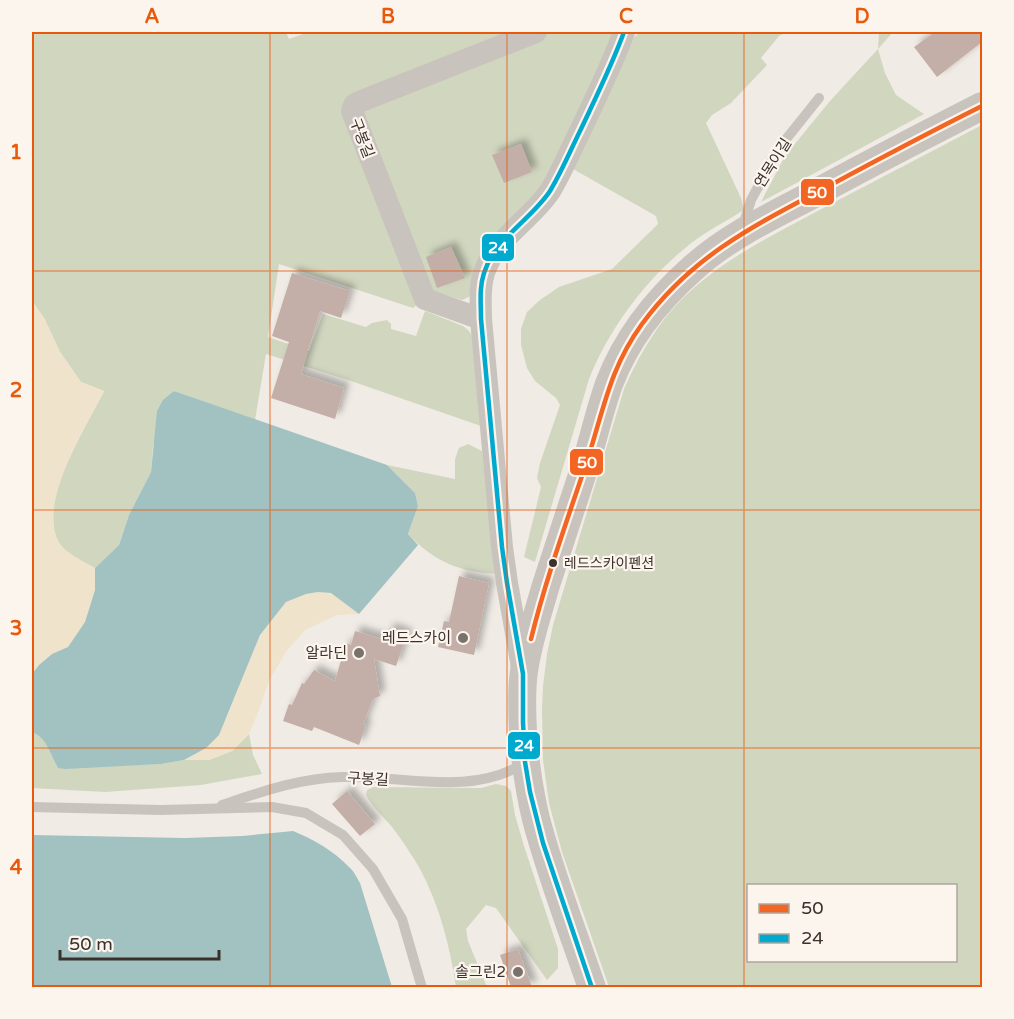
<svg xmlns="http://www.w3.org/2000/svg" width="1014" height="1019" viewBox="0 0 1014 1019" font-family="'Varela Round','Noto Sans KR',sans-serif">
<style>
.green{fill:#d1d6bf;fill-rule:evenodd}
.sand{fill:#efe3cc}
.water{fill:#a1c2c1}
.building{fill:#c3afa7;filter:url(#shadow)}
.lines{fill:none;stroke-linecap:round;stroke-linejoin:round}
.service{stroke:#c9c3be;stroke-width:10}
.minor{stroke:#c9c3be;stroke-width:22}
.tertiary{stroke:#c9c3be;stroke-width:28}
.bus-1-casing{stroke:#fbf5ee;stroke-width:9}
.bus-2-casing{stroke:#fbf5ee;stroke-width:9}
.bus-1{stroke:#f26522;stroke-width:4.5}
.bus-2{stroke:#00a9ce;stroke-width:4.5}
.grid{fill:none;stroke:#e8590c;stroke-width:1.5;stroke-opacity:0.55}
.bus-dot{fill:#3b302b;stroke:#fbf5ee;stroke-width:2}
.poi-dot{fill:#7a716c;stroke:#fbf5ee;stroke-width:2}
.labels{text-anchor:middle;stroke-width:4.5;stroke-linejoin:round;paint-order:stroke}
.bus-label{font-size:14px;fill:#3b302b;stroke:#fbf5ee;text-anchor:start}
.street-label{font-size:15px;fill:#3b302b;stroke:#fbf5ee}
.poi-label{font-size:15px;fill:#3b302b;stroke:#fbf5ee;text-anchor:end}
.line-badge{stroke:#fbf5ee;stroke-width:2}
.badge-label{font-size:16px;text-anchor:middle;font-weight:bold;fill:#fff}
.neatline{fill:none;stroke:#e8590c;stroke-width:2}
.grid-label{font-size:20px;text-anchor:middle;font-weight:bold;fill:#e8590c}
</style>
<defs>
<filter id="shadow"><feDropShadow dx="5.5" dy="-5.5" stdDeviation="3" flood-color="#0004"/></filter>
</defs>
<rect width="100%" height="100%" fill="#f0ebe5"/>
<g class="green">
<path d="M32,32H286L289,39L309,32H615L543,185L473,295L462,300L432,291L413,308L279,264L268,337L309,351L323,314L366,327L372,323L387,320L391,324V329L416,336L425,311L463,326L469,331L473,337L481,426L351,381L266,354L255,420L174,391L153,446L151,472L129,515L119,545L95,568C84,562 63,552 58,541C38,500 86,428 104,391L81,382L60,352L44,318L32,301Z"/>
<path d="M641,32H787L779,36L761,58L767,65L731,103L712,115L706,123L741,198L744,210C726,221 707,231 690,244C646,279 610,327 589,379L535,562L524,557L541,487L537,478L540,463L560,405L556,398L535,381L527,368L521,345V329L527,312L540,300L559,287L612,269L658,224L656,216L573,169L634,37Z"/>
<polygon points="879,32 893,32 878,49 885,73 896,95 924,114 761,202 785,156 830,101 878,49"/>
<path d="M982,125V987H609L562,852L549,803L543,760L542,709L543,686L547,654L553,625L624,389C633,368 644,348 657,329C697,270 768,238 829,205C880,178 931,152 982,125ZM748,886H956V960H748Z"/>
<path d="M468,444L482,451L497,574C459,572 435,562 408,534L418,506L415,493L387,465L455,479V459L459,448Z"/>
<path d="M32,732C47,738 50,754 58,768L161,764L184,760H209L232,751L249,734L253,755L262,774L201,785L105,792L32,788Z"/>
<path d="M496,784L506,786L511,791L515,815L524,846L558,949V968L547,980L496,908L486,905L466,929L468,941L487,987H456C450,947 440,906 420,869C412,855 402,840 392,827C383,816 373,808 366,795L367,790L373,787L481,788Z"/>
</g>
<g class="sand">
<path d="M32,301L44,318L60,352L81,382L104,391C86,428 38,500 58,541C63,552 84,562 95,568V590L85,622L68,647L52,654L39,665L32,674Z"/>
<polygon points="318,592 331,593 359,614 337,615 305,630 285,653 269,681 259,710 249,734 232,751 209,760 184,760 206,748 226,719 260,635 286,602 306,594"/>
</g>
<g class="water">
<path d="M174,391L387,465L415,493L418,506L408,534L418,545L359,614L331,593L318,592L306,594L286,602L260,635L219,735L206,748L184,760L161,764L65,769L58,768C50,754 47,738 32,732V674L39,665L52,654L68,647L85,622L95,590V568L119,545L129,515L151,472L157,411L163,400Z"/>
<path d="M293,831C313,839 334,851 349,867C354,871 357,878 360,883L392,987H32V835L185,838L242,836Z"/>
</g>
<g class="building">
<polygon points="935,32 982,32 982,42 937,77 914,47"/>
<polygon points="521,144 532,172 504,183 492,155"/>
<polygon points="451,247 465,278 437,288 426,257"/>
<polygon points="292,273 350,291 341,318 320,311 301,374 344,388 335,419 271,398 289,342 272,336"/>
<polygon points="459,576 489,583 474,655 438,647 444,621 449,622"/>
<polygon points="389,628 407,634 396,666 374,659 380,696 373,699 363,724 366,725 359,745 314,727 312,731 283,721 289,704 292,705 302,683 304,684 314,670 335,681 346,643 351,645 355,631 385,640"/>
<polygon points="347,791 375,824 360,836 332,804"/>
<polygon points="518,949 532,987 511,987 500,955"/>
</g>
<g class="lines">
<g class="service">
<polyline points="743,226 751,200 779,148 819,98"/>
<path d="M222,805C261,792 300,778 342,777C402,775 468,797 523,764"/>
<polyline points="32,807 161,810 272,807 306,813 343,835 373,869 402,919 422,988"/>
</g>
<g class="minor">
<polyline points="481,319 425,299 352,111 354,105 359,102 536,32"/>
<path d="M522,667L507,583L502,547L481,319C481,303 479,288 484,273C495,238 531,220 550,191C562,171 571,149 581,129C596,97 612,65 624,32"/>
</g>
<path class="tertiary" d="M592,988C573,932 551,876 536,819C529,790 525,761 523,732C522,712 521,691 524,671C528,642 538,613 546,585C559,546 571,508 584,469C593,441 599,412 609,384C626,339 657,300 693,268C727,237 770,217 810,196C867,165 925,135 982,106"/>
<defs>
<path id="bus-1" d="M531,639C546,578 568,518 588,458C604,408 610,368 642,324C692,256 753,226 825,188C877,160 930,132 982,106"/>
<path id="bus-2" d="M592,988L543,843L530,792L525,762L523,722V674L507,583L502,547L481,319C481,303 479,288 484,273C495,238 531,220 550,191C562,171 571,149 581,129C596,97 612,65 624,32"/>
</defs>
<use href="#bus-1" class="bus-1-casing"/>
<use href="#bus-2" class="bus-2-casing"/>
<use href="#bus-1" class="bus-1"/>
<use href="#bus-2" class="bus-2"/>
</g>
<path class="grid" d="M270,32V988M507,32V988M744,32V988M32,271H982M32,510H982M32,748H982"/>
<circle class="bus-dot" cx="553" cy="563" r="5"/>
<g class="poi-dot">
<circle cx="463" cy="638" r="6"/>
<circle cx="359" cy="653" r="6"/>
<circle cx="518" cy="972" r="6"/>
</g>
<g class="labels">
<g class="bus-label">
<text x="564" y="568">레드스카이펜션</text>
</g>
<g class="street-label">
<text transform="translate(362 138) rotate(69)" y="5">구봉길</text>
<text transform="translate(773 163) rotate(-58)" y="5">연목이길</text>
<text transform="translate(368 779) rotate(3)" y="5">구봉길</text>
</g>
<g class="poi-label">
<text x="451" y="643">레드스카이</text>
<text x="347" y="658">알라딘</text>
<text x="506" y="977">솔그린2</text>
</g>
</g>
<g class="line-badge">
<rect x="800" y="178" width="35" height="28" rx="6" fill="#f26522"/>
<rect x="481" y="233" width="34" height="29" rx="6" fill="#00a9ce"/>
<rect x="569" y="448" width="35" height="28" rx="6" fill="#f26522"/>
<rect x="507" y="731" width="34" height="29" rx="6" fill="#00a9ce"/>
</g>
<g class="badge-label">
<text x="817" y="198">50</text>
<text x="498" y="253">24</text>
<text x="587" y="468">50</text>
<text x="524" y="751">24</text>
</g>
<rect width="1014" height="1019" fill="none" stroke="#fbf5ee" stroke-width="66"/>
<rect x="747" y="884" width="210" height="78" fill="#fbf5ee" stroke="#aea6a0" stroke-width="1.5"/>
<rect x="759" y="904" width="30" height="9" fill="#f26522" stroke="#aea6a0" stroke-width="1.5"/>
<text x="801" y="914" font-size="18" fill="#3b302b">50</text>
<rect x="759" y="934" width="30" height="9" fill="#00a9ce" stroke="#aea6a0" stroke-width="1.5"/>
<text x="801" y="944" font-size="18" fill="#3b302b">24</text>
<path d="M60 950v9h159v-9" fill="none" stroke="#3b302b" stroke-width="3"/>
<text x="69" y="950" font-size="18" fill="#3b302b" stroke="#fbf5ee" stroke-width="4.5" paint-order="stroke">50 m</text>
<rect x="33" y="33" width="948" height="953" class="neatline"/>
<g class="grid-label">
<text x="152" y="23">A</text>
<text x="388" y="23">B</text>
<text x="626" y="23">C</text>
<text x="862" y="23">D</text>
<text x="16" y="159">1</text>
<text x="16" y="397">2</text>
<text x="16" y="635">3</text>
<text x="16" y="874">4</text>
</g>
</svg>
